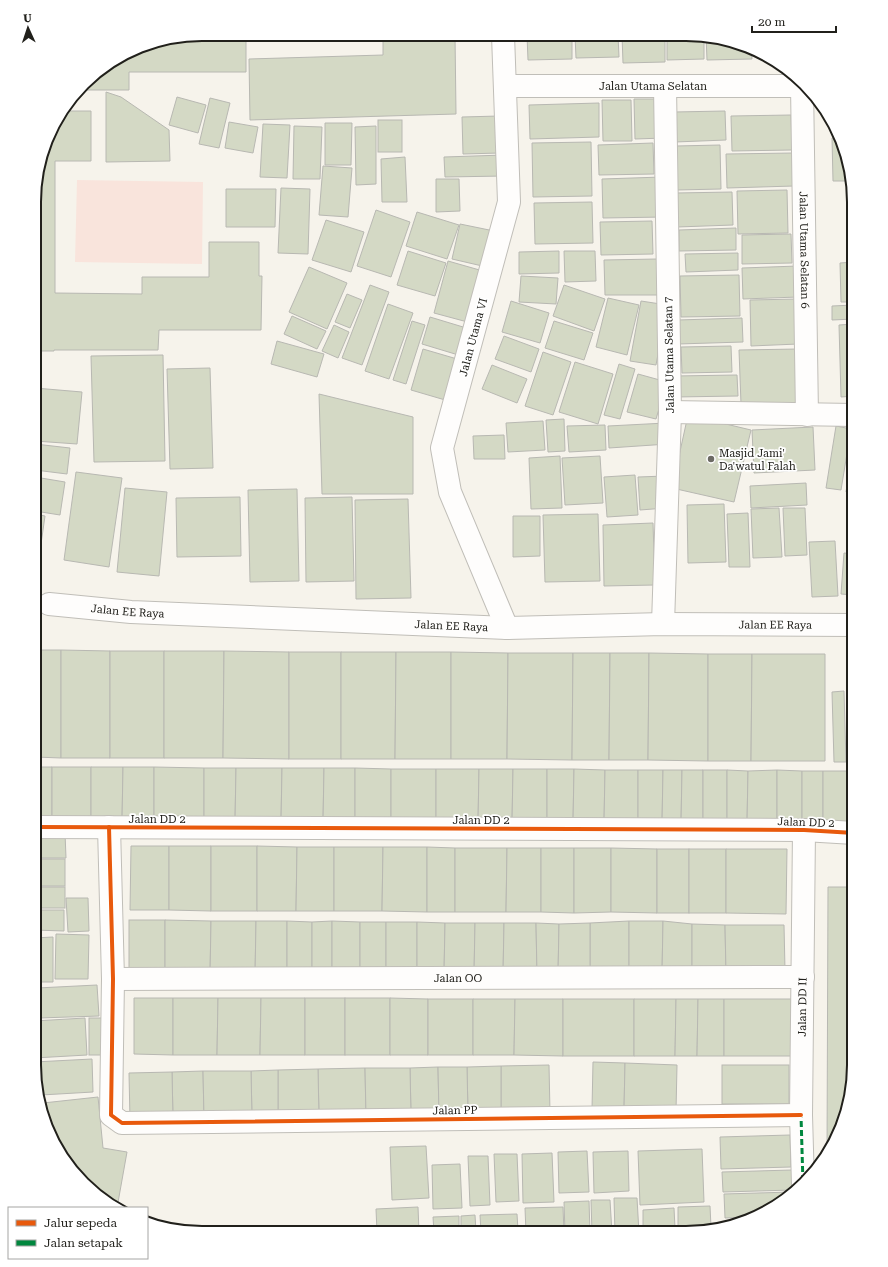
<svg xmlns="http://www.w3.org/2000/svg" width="888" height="1267" viewBox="0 0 888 1267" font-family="'Roboto Serif',serif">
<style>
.green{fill:#f9e4dc}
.building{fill:#d4d9c5;stroke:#b8b8b2}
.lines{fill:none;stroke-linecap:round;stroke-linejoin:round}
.street-casing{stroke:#c0beb8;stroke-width:24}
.street{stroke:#fefdfc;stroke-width:22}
.quiet{stroke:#00873e;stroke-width:3;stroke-dasharray:6 3;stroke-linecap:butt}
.cycleway-casing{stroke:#fff;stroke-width:6}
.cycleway{stroke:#e8590c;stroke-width:4}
.poi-dot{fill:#6c6a64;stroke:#fff;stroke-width:1.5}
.labels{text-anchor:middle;stroke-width:3.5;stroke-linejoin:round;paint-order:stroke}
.street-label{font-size:11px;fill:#21201b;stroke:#fff}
.poi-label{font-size:11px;fill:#21201b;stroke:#fff;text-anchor:start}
.rim{fill:none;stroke:#21201b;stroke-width:2}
</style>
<rect width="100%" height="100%" fill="#f6f3eb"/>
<polygon class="green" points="77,180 203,182 202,264 75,262"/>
<g class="building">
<polygon points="202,34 246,34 246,72 129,72 129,90 82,90 82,87 91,76 148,43"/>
<polygon points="383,35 455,35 456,114 250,120 249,59 383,55"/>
<polygon points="527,35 572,35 572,59 528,60"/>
<polygon points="575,35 618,35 619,57 576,58"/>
<polygon points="622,35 665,35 665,62 623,63"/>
<polygon points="667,35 704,35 704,59 667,60"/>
<polygon points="706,35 750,47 751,48 752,59 707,60"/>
<polygon points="106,92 121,97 169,130 170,161 106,162"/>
<polygon points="177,97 206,105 198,133 169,125"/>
<polygon points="210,98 230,103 219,148 199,144"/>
<polygon points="634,99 663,99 664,138 635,139"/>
<polygon points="602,100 631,100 632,141 603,141"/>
<polygon points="599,103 599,137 530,139 529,105"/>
<polygon points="62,111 91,111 91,161 55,161 55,293 142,294 142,277 209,277 209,242 259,242 259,276 262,276 261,330 159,330 158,350 54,350 54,351 35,351 35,180 56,118"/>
<polygon points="725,111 726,140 675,142 674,112"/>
<polygon points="791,115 792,150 732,151 731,116"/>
<polygon points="499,116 500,153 463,154 462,117"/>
<rect x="378" y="120" width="24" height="32"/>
<polygon points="229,122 258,127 253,153 225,148"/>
<polygon points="325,123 352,123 351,165 325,165"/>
<polygon points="263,124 290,125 287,178 260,177"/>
<polygon points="294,126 322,127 320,179 293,179"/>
<polygon points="376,126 376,184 356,185 355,127"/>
<polygon points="832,138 839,138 849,181 833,181"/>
<polygon points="591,142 592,196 533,197 532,143"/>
<polygon points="653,143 654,174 599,175 598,145"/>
<polygon points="720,145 721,189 677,190 676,146"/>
<polygon points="793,153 794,186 727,188 726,154"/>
<polygon points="504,155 504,176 445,177 444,157"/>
<polygon points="405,157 407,202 382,202 381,159"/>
<polygon points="323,166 352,168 348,217 319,215"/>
<polygon points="662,177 664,217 603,218 602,179"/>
<polygon points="436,179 459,179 460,211 436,212"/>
<polygon points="849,185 850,185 854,202 854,218 849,218"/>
<polygon points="281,188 310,189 308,254 278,253"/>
<polygon points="226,189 276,189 275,227 226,227"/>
<polygon points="787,190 788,233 738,234 737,191"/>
<polygon points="732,192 733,225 677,227 676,193"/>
<polygon points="592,202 593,243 535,244 534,203"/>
<polygon points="376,210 410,222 391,277 357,266"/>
<polygon points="417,212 459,225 447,259 406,246"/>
<polygon points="326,220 364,232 351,272 312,260"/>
<polygon points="652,221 653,254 601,255 600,222"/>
<polygon points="847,223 854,223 854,258 848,258"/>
<polygon points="460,224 499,232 491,268 452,259"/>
<polygon points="736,228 736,250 679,251 679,230"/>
<polygon points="791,234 792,263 742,264 742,235"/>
<polygon points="408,251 446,263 435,296 397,285"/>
<polygon points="559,251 559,273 519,274 519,252"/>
<polygon points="564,251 595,251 596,281 565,282"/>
<polygon points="738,253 738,270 686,272 685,254"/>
<polygon points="657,259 658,295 605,295 604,260"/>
<polygon points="448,261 490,273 475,324 434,313"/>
<polygon points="854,262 854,302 841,302 840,263"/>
<polygon points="798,266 798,297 743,299 742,268"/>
<polygon points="309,267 347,283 327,329 289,312"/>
<polygon points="739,275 740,316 681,317 680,276"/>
<polygon points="521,276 558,278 556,304 519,302"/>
<polygon points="370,285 389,292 362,365 342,358"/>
<polygon points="564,285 605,299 594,331 553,316"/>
<polygon points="347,294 362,300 350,328 335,322"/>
<polygon points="608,298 639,305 627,355 596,347"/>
<polygon points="797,299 798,344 751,346 750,300"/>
<polygon points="511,301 549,313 540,343 502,332"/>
<polygon points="641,301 667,305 656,365 630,361"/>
<polygon points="388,304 413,313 389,379 365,371"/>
<polygon points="854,305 854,319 832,320 832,306"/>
<polygon points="292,316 326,331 317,349 284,334"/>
<polygon points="430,317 473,330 465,357 422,344"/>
<polygon points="742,318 743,342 678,344 678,320"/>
<polygon points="412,321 425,325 406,384 393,380"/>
<polygon points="554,321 593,333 584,360 545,348"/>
<polygon points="854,324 854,396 841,397 839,325"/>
<polygon points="334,325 349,332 338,358 322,351"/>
<polygon points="504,336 539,349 531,372 495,359"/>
<polygon points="277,341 324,354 317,377 271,364"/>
<polygon points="731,346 732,372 682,373 681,347"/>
<polygon points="423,349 464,361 452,402 411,390"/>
<polygon points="798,349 800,403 741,404 739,350"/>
<polygon points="543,352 571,362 553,415 525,406"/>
<polygon points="163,355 165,461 94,462 91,356"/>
<polygon points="575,362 613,374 598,424 559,412"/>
<polygon points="619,364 635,369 620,419 604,415"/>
<polygon points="492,365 527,379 517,403 482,389"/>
<polygon points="210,368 213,468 170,469 167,369"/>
<polygon points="638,374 667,382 656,419 627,412"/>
<polygon points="737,375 738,396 675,397 675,376"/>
<polygon points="35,388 82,392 77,444 35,441"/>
<polygon points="319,394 413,417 413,494 322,494"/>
<polygon points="688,415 751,430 734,502 672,488"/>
<polygon points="564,419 565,451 548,452 546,420"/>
<polygon points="854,420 854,454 849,453"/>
<polygon points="543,421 545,450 508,452 506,423"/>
<polygon points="666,423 668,444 609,448 608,426"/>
<polygon points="605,425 606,450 569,452 567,426"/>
<polygon points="836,426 851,429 841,490 826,488"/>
<polygon points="813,427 815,470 754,473 752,430"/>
<polygon points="504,435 505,459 474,459 473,436"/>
<polygon points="35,444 70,448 67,474 35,470"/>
<polygon points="560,456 562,508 531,509 529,458"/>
<polygon points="600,456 603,503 565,505 562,458"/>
<polygon points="851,458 854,458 854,493 846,492"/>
<polygon points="76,472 122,478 109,567 64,560"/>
<polygon points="635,475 638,515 607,517 604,477"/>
<polygon points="665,476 666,508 640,510 638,477"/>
<polygon points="35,477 65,482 60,515 35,511"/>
<polygon points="806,483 807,505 751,508 750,486"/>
<polygon points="125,488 167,492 159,576 117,572"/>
<polygon points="297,489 299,581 250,582 248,490"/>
<polygon points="240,497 241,556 177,557 176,498"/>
<polygon points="352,497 354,581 306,582 305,498"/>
<polygon points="408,499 411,598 356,599 355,500"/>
<polygon points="853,501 854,501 854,541 848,540"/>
<polygon points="724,504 726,562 688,563 687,505"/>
<polygon points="779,508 782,557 753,558 751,509"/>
<polygon points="783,508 805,508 807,555 785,556"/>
<polygon points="748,513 750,567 729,567 727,514"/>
<polygon points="35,514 45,516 40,551 35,550"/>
<polygon points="598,514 600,581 545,582 543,515"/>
<polygon points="513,516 540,516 540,556 513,557"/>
<polygon points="653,523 655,585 604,586 603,525"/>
<polygon points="835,541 838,596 812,597 809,542"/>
<polygon points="844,553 854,554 854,595 841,594"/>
<polygon points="35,650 61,650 61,758 35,757"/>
<polygon points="61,650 110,651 110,758 61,758"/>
<rect x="110" y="651" width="54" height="107"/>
<polygon points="164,651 224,651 223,758 164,758"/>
<polygon points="224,651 289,652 289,759 223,758"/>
<rect x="289" y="652" width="52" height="107"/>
<polygon points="341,652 396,652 395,759 341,759"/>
<polygon points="396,652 451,652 451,759 395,759"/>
<polygon points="451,652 508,653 507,759 451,759"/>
<polygon points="508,653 573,653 572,760 507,759"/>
<polygon points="573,653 610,653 609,760 572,760"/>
<polygon points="610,653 649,653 648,760 609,760"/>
<polygon points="649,653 708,654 708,761 648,760"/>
<polygon points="708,654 752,654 751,761 708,761"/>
<polygon points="752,654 825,654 825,761 751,761"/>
<polygon points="854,687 854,722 848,722 847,688"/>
<polygon points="844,691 846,762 834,762 832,692"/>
<polygon points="854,724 854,751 850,751 849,725"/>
<polygon points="34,767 52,767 52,821 34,820"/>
<rect x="52" y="767" width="39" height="54"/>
<polygon points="91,767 123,767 122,821 91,821"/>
<polygon points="123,767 154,767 154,821 122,821"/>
<polygon points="154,767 204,768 204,822 154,821"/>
<polygon points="204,768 236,768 235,822 204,822"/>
<polygon points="236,768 282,768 281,822 235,822"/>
<polygon points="282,768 324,768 323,822 281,822"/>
<polygon points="324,768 355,768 355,822 323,822"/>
<polygon points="355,768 391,769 391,823 355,822"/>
<polygon points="391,769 436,769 436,822 391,823"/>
<polygon points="436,769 479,769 478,823 436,822"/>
<polygon points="479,769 513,769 512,823 478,823"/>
<polygon points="513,769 547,769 547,823 512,823"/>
<polygon points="547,769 574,769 573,823 547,823"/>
<polygon points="574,769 605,770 604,823 573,823"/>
<polygon points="605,770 638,770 638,824 604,823"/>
<polygon points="638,770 663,770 662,824 638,824"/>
<polygon points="663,770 682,770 681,824 662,824"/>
<polygon points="682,770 703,770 703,824 681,824"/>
<rect x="703" y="770" width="24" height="54"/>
<polygon points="727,770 748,771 747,824 727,824"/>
<polygon points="777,770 777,824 747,824 748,771"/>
<polygon points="777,770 802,771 802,824 777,824"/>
<polygon points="802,771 823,771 823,825 802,824"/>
<polygon points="823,771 848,771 847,825 823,825"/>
<polygon points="848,771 854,771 854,825 847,825"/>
<polygon points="65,833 66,858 34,858 34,834"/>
<polygon points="131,846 169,846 169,910 130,910"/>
<polygon points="169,846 211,846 211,911 169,910"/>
<rect x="211" y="846" width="46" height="65"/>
<polygon points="257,846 297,847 296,911 257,911"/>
<polygon points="297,847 334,847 334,911 296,911"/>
<polygon points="334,847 383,847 382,911 334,911"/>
<polygon points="383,847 427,847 427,912 382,911"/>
<polygon points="427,847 455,848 455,912 427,912"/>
<polygon points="455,848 507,848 506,912 455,912"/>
<polygon points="507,848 541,848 541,912 506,912"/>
<polygon points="541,848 574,848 574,913 541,912"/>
<polygon points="574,848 611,848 611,912 574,913"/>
<polygon points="611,848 657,849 657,913 611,912"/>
<rect x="657" y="849" width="32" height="64"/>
<rect x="689" y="849" width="37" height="64"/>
<polygon points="726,849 787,849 786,914 726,913"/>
<rect x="34" y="859" width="31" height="27"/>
<rect x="34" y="887" width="31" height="21"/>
<polygon points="828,887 854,887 854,1076 845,1119 827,1155"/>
<polygon points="66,898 88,898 89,931 68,932"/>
<polygon points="34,910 64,910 64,931 34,930"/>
<rect x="129" y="920" width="36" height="57"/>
<polygon points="165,920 211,921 210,976 165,977"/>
<polygon points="211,921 256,921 255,976 210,976"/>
<polygon points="256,921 287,921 287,977 255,976"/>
<polygon points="287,921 312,922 312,977 287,977"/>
<polygon points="332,921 332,976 312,977 312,922"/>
<polygon points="332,921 360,922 360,975 332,976"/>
<polygon points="629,921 629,975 590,975 590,923"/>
<polygon points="629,921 663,921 662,974 629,975"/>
<polygon points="663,921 692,924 692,974 662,974"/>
<polygon points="360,922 386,922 386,976 360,975"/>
<polygon points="386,922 417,922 417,975 386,976"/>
<polygon points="417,922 445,923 444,974 417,975"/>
<polygon points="445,923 475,923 474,975 444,974"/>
<polygon points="475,923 504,923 503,975 474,975"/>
<polygon points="504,923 536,923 537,975 503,975"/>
<polygon points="536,923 559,924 558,975 537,975"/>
<polygon points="590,923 590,975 558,975 559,924"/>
<polygon points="692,924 725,925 726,973 692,974"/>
<polygon points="725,925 784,925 785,970 726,973"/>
<polygon points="56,934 89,935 88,979 55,979"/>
<polygon points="53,937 53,982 34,982 34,938"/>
<polygon points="97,985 99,1016 39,1018 37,988"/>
<polygon points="134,998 173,998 173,1055 134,1054"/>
<polygon points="173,998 218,998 217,1055 173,1055"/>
<polygon points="218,998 261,998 260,1055 217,1055"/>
<polygon points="261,998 305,998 305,1055 260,1055"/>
<rect x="305" y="998" width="40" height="57"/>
<rect x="345" y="998" width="45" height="57"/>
<polygon points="390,998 428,999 428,1055 390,1055"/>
<rect x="428" y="999" width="45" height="56"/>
<polygon points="473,999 515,999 514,1055 473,1055"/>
<polygon points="515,999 563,999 563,1056 514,1055"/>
<rect x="563" y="999" width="71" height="57"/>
<polygon points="634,999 676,999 675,1056 634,1056"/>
<polygon points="676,999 698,999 697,1056 675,1056"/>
<polygon points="698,999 724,999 724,1056 697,1056"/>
<polygon points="724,999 792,999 791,1056 724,1056"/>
<polygon points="85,1018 87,1055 34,1058 34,1021"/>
<rect x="89" y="1018" width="13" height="37"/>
<polygon points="92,1059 93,1092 41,1095 34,1062"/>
<polygon points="593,1062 625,1063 624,1110 592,1109"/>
<polygon points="625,1063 677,1065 676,1111 624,1110"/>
<polygon points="549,1065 550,1113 501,1114 501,1066"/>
<rect x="722" y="1065" width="67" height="39"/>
<polygon points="501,1066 501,1114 468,1114 467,1067"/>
<polygon points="438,1067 439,1115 411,1115 410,1068"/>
<polygon points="438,1067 467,1067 468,1114 439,1115"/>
<polygon points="365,1068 366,1116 319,1117 318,1069"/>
<polygon points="365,1068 410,1068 411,1115 366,1116"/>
<polygon points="318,1069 319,1117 278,1117 278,1070"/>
<polygon points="278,1070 278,1117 252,1118 251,1071"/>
<polygon points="203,1071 204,1118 173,1119 172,1072"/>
<polygon points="203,1071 251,1071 252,1118 204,1118"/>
<polygon points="172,1072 173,1119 130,1120 129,1073"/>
<polygon points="98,1097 103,1148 127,1152 117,1208 100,1198 51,1139 43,1103"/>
<polygon points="790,1135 791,1167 721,1169 720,1137"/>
<polygon points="426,1146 429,1198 392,1200 390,1147"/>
<polygon points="702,1149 704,1202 640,1205 638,1151"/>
<polygon points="587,1151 589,1192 559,1193 558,1152"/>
<polygon points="628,1151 629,1191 594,1193 593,1152"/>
<polygon points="552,1153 554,1202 523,1203 522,1154"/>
<polygon points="494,1154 517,1154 519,1201 496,1202"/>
<polygon points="468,1156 488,1156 490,1205 470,1206"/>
<polygon points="460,1164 462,1208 433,1209 432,1165"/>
<polygon points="792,1170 793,1190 723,1192 722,1172"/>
<polygon points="792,1192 792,1194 760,1216 755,1217 725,1218 724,1194"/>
<polygon points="614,1198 637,1198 639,1233 615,1233"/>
<polygon points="591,1200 610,1200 612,1233 592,1233"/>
<polygon points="589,1201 590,1233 565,1233 564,1202"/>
<polygon points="710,1206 711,1227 678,1228 678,1207"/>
<polygon points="418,1207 419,1232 377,1232 376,1209"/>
<polygon points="563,1207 564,1233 526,1233 525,1208"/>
<polygon points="674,1208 675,1228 643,1229 643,1210"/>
<polygon points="517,1214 518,1230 499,1231 499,1232 481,1232 480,1215"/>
<polygon points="475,1215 476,1232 461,1232 461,1216"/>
<polygon points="459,1216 459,1232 434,1232 433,1217"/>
<polygon points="699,1230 686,1233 643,1232"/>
</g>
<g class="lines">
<defs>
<g id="street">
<polyline points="503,35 509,202 442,448 450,492 507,628"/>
<path id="s1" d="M505,86H802"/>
<path id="s2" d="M802,86L807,415"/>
<polyline points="670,412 854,415"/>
<path id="s3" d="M49,604L131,612L507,628L663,624L854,625"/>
<polyline points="663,624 670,412 665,86"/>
<polyline points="34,827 804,830 854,833"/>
<polyline points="109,827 113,979 111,1115 122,1123 801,1115"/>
<path id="s4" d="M113,979L803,977"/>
<path id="s5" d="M803,1184L801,1115L804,830"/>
</g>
</defs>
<use href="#street" class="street-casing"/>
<use href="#street" class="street"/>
<polyline class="quiet" points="798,1115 801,1115 803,1184"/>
<defs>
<g id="cycleway">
<polyline points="34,827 804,830 854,833"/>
<polyline points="109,827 113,979 111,1115 122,1123 801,1115"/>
</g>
</defs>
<use href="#cycleway" class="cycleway-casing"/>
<use href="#cycleway" class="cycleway"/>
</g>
<circle class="poi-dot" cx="711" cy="459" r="4"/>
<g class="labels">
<g class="street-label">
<text dy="4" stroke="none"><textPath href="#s1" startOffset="148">Jalan Utama Selatan</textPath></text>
<text dy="4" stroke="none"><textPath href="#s2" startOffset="164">Jalan Utama Selatan 6</textPath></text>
<text transform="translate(473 337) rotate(-75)" y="4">Jalan Utama VI</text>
<text transform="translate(669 355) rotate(-91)" y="4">Jalan Utama Selatan 7</text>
<text dy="4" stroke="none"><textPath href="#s3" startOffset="79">Jalan EE Raya</textPath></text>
<text dy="4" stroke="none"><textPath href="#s3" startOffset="727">Jalan EE Raya</textPath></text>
<text dy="4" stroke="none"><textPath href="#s3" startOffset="403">Jalan EE Raya</textPath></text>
<text x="157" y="823">Jalan DD 2</text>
<text x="481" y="824">Jalan DD 2</text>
<text transform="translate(806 822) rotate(2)" y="4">Jalan DD 2</text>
<text dy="4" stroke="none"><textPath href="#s4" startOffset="345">Jalan OO</textPath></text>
<text dy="4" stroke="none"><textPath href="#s5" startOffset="177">Jalan DD II</textPath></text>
<text transform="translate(455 1110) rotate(-1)" y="4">Jalan PP</text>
</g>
<g class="poi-label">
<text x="719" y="457">Masjid Jami'<tspan x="719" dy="13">Da'watul Falah</tspan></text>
</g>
</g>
<path d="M0 0H888V1267H0ZM202 41H686A161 161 0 0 1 847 202V1065A161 161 0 0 1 686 1226H202A161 161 0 0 1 41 1065V202A161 161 0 0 1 202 41Z" fill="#fff" fill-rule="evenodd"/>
<path class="rim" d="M202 41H686A161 161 0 0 1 847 202V1065A161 161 0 0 1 686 1226H202A161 161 0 0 1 41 1065V202A161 161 0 0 1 202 41Z"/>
<rect x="8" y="1207" width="140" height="52" fill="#ffffff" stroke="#a6a6a4"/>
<rect x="16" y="1220" width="20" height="6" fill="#e8590c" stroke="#a6a6a4"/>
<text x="44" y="1227" font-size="12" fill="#21201b">Jalur sepeda</text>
<rect x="16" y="1240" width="20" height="6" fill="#00873e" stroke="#a6a6a4"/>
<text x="44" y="1247" font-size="12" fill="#21201b">Jalan setapak</text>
<g transform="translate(28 28) rotate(357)" stroke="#ffffff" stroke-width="3" paint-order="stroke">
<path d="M0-3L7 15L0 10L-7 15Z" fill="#21201b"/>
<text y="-6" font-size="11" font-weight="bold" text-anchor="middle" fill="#21201b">U</text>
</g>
<path d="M752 26v6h84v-6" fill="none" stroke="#21201b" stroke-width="2"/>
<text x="758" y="26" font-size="12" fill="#21201b" stroke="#ffffff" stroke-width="3" paint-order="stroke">20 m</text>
</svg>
